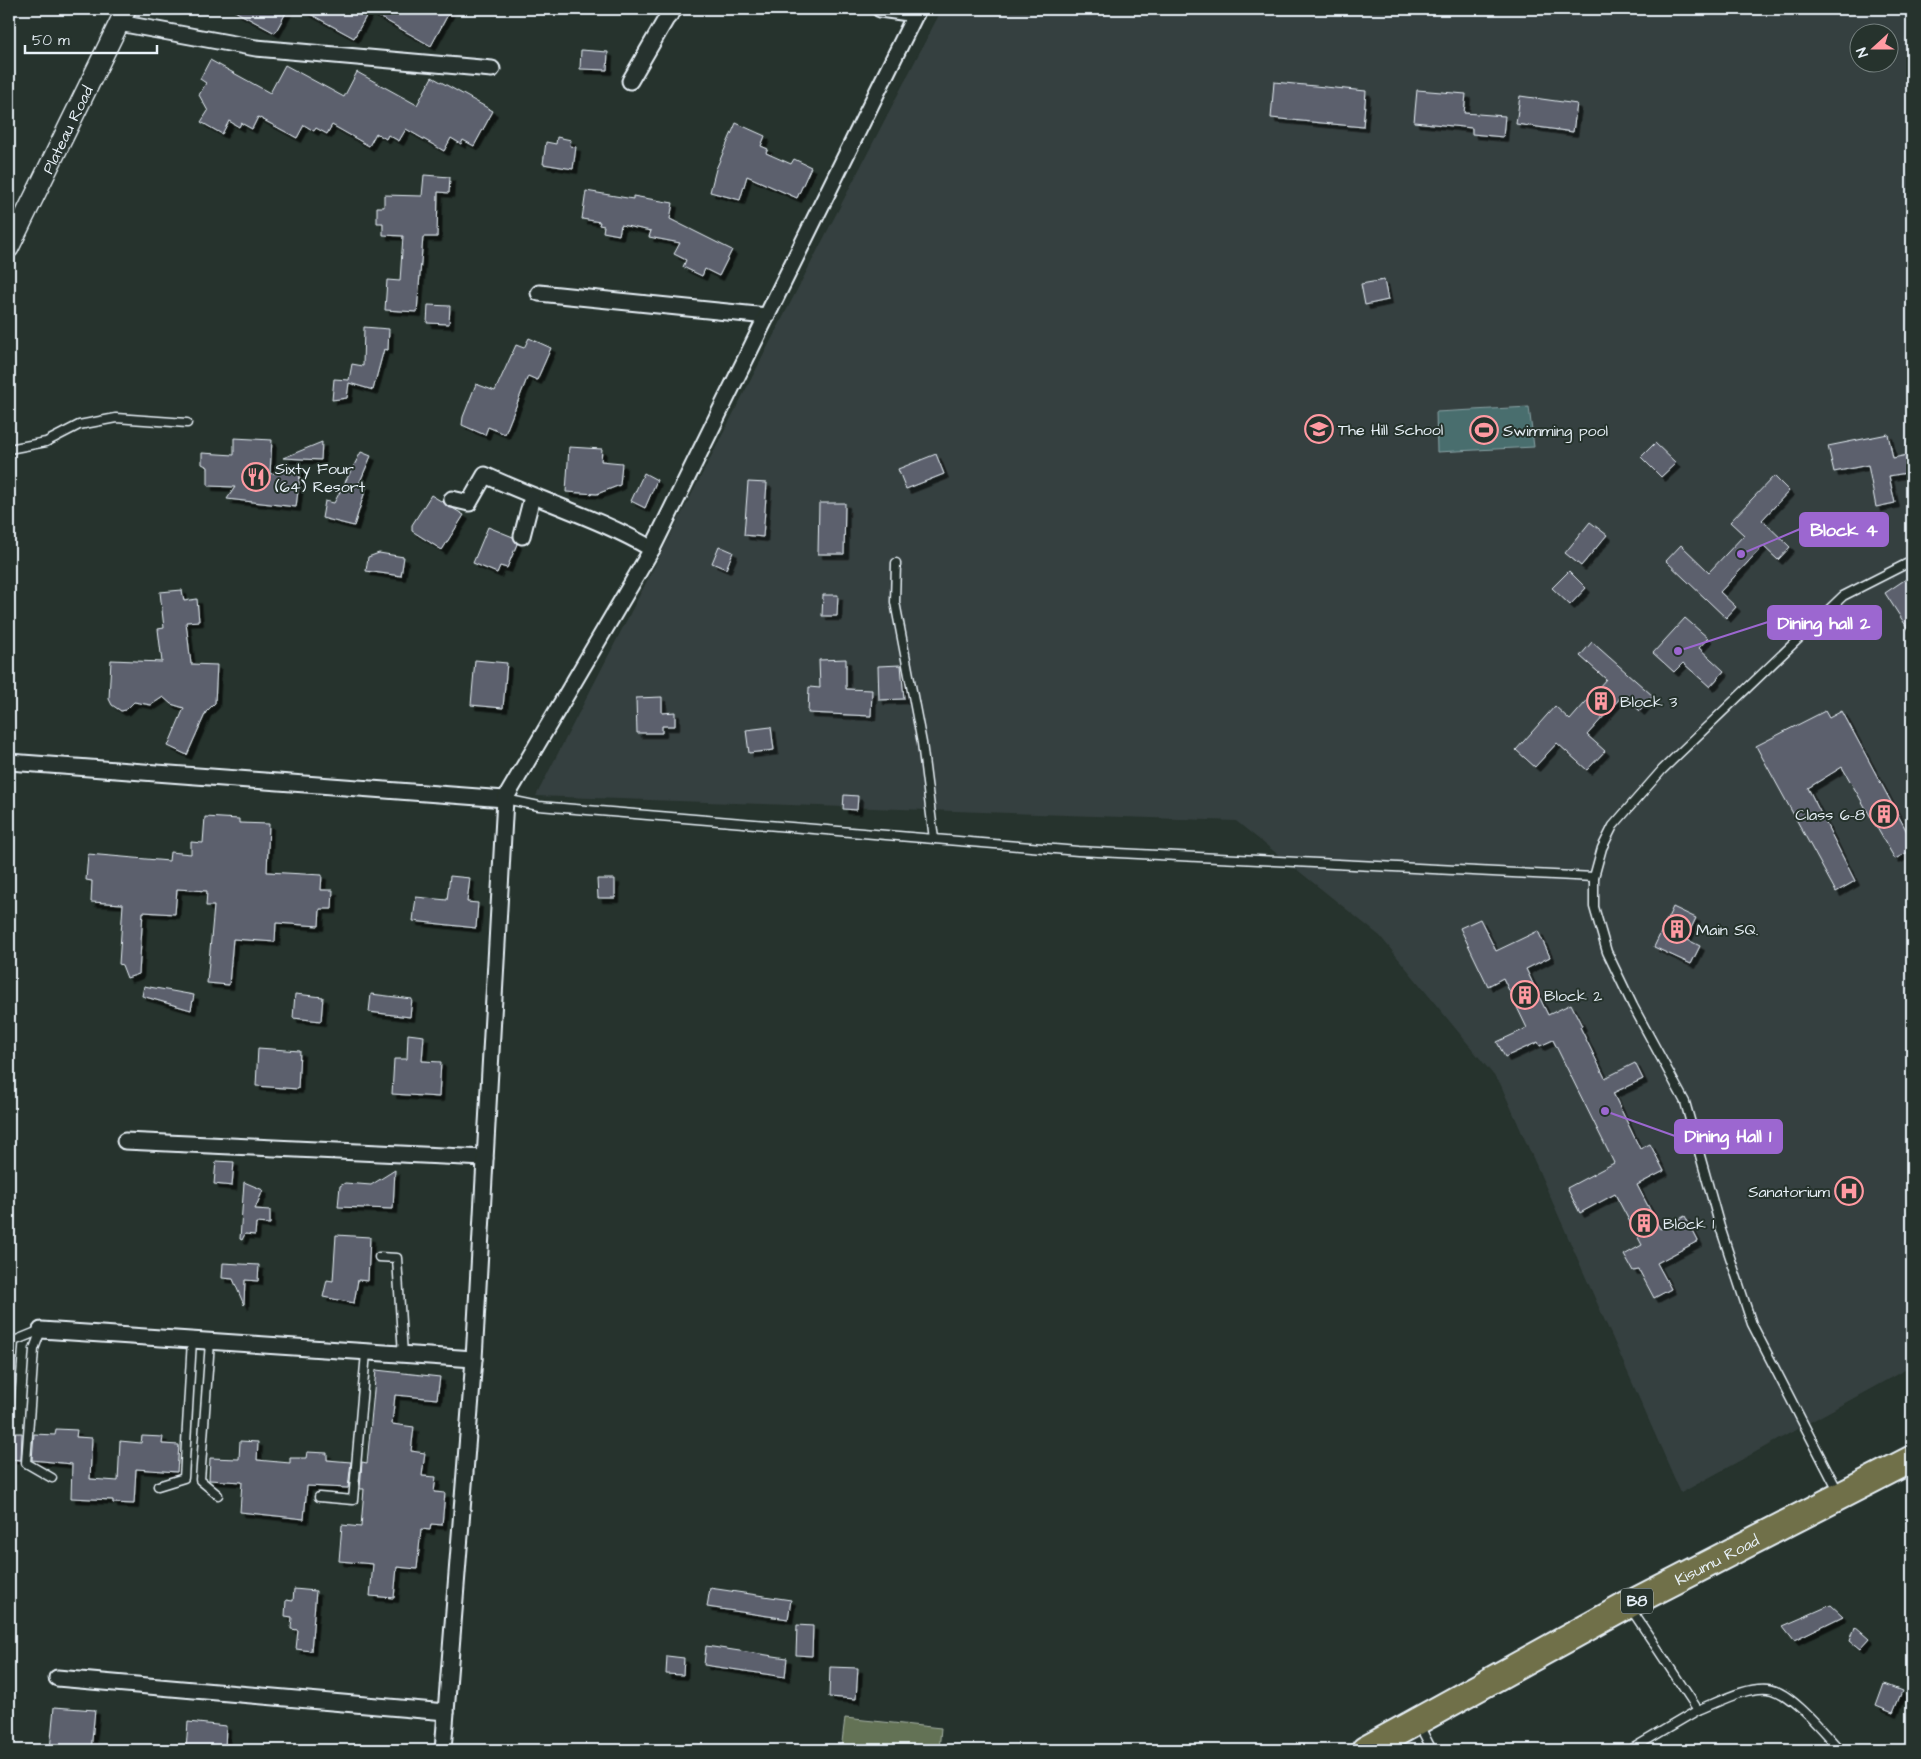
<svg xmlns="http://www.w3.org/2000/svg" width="1921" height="1759" viewBox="0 0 1921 1759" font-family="'Architects Daughter',sans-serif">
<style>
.built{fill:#364040;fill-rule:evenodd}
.green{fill:#637254;stroke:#a6b2a6}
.water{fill:#496e6e;stroke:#89a2a5}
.building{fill:#5c606d;stroke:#e8f1f8;filter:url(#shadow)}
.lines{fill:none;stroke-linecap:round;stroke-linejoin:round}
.service-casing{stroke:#e8f1f8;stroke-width:11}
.minor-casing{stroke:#e8f1f8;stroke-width:19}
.tertiary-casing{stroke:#e8f1f8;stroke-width:22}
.trunk-casing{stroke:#e8f1f8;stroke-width:30}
.service{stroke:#26332d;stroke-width:8}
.minor{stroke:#26332d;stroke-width:15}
.tertiary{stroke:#26332d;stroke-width:19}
.trunk{stroke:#6f704a;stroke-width:26}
.labels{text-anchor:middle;stroke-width:4;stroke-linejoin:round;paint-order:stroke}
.shield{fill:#26332d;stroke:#aeb8bb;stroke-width:1}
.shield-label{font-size:15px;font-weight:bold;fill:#e8f1f8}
.street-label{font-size:16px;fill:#e8f1f8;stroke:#26332d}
.poi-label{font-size:16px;fill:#e8f1f8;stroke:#26332d;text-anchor:start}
.leader{fill:none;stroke:#9c67d0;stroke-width:2}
.callout-dot{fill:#9c67d0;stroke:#26332d;stroke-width:2}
.callout{fill:#9c67d0;stroke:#9c67d0;stroke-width:2}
.callout-label{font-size:18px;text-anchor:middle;font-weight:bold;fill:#fff}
</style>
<defs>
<filter id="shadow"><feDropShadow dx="4.5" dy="4.5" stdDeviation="0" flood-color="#0009"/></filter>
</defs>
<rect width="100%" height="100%" fill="#26332d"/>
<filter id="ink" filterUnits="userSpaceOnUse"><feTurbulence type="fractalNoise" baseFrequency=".02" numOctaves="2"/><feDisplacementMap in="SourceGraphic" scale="10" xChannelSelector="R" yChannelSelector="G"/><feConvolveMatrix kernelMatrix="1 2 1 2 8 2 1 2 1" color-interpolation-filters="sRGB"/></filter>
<g filter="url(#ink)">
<path class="built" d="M942,9H1912V1366L1681,1493L1500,1083L1380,936L1236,821L536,796ZM1858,32H1888V62H1858Z"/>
<polygon class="green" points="845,1718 941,1728 939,1750 841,1750"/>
<polygon class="water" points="1529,407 1534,447 1437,452 1436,412"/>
<g class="building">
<polygon points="231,9 288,9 275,33"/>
<polygon points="301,9 451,9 431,46 369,11 354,38"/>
<polygon points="581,50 608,52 607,70 580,69"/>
<polygon points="210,60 270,93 285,65 344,97 357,72 417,105 432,77 493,111 474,146 463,140 461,144 451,138 444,151 406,129 399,141 388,135 386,139 376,133 369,146 332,125 327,134 316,128 314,131 304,125 297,138 258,117 252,129 241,123 239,127 229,121 222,134 201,122 208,111 199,95 206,83 200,79"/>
<polygon points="1274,82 1366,91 1363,127 1271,118"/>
<polygon points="1417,90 1466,94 1464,113 1505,116 1503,137 1472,134 1472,128 1414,122"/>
<polygon points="1520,96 1577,104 1573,132 1516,124"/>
<polygon points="736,123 765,136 761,146 768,149 766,153 791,164 794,159 811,167 797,198 747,176 740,200 710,192 716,169"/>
<polygon points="557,137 571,140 570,146 576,147 573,169 543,164 546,142 556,144"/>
<polygon points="424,175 450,177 449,193 438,192 437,237 423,237 417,312 385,310 387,280 400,281 403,236 383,235 383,223 377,223 377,207 384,207 384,195 422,196"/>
<polygon points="586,191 633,199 633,196 673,203 670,219 732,250 719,276 705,269 702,276 683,267 686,260 674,254 680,243 649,237 651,231 621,225 619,235 603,232 604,226 599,225 600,222 582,219"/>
<polygon points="1384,280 1388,300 1365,305 1361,284"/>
<polygon points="428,305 450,306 449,324 427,323"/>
<polygon points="364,327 389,329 388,350 384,349 373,390 349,383 347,398 332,400 334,379 349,380 352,364 363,366"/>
<polygon points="529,338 551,348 537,380 528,376 505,434 488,427 485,435 462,425 463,417 476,384 495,391 516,345 524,348"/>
<polygon points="1888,434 1893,458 1912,454 1912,472 1889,476 1895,503 1876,507 1868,465 1834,472 1828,446"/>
<polygon points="234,438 272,440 270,474 301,467 296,507 227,499 235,487 208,486 208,467 202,464 202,453 234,455"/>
<polygon points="322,442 321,460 283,458"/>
<polygon points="1655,443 1676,463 1661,477 1641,457"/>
<polygon points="569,447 602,449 601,461 622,463 620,485 597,494 566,492"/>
<polygon points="361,452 371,456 359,484 367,485 354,526 322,518 325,501 334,503"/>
<polygon points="936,454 944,474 906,489 898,469"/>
<polygon points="644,473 657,480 645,508 631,501"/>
<polygon points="1774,476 1789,491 1762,520 1790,547 1778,560 1763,546 1720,592 1736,607 1726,618 1666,561 1681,545 1709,572 1744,535 1730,522"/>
<polygon points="748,482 767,483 763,537 744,535"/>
<polygon points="431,495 464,515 442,550 412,531 412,525"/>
<polygon points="819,503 845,503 844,554 818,554"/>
<polygon points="1590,522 1607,535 1581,566 1565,553"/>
<polygon points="488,527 513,537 517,544 507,568 500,566 497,573 473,563"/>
<polygon points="719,546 733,552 726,569 712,563"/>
<polygon points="379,553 404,557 401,576 366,571 368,557"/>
<polygon points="1569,571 1586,588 1570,605 1552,588"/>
<polygon points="1912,575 1912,635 1885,593"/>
<polygon points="182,590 184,601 197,599 199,621 186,622 191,664 217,665 215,703 206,712 187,755 168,746 184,708 171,704 163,697 151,705 134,702 126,710 121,711 112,705 109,699 111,660 162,662 158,629 164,628 160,592"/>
<polygon points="823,595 838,595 837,616 822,616"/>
<polygon points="1685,618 1708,638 1699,648 1724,671 1710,687 1683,663 1674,672 1653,653"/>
<polygon points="1592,642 1653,696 1640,711 1623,695 1587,735 1605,751 1587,770 1557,743 1535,767 1516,750 1555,706 1570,720 1606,679 1580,656"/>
<polygon points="846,659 846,689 872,690 871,716 808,713 809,687 820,688 819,660"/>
<polygon points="475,660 507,663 503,708 471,705"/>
<polygon points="901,665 904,699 879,700 878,666"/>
<polygon points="662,697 662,713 675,712 675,726 662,726 662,733 637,733 636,698"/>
<polygon points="1825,711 1829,718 1842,711 1912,841 1912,850 1895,859 1842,767 1808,788 1855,881 1836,892 1756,746"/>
<polygon points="771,727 774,750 749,753 746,730"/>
<polygon points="844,795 858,796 857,810 843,809"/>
<polygon points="205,817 239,819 239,823 269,824 267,872 322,875 321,890 333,890 332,909 320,909 319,926 276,923 275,942 233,939 229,985 207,983 214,906 206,906 207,891 177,889 175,914 143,912 139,974 127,978 122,965 119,964 123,904 91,902 92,881 86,880 88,854 169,861 170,852 191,854 191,842 203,843"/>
<polygon points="450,876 470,878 467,902 478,903 476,928 413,921 416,897 447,900"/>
<polygon points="597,879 615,879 615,898 598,898"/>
<polygon points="1673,907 1696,918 1686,939 1700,946 1691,964 1654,947"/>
<polygon points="1480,919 1496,951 1538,931 1550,957 1526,969 1548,1015 1571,1004 1582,1026 1580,1027 1605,1078 1635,1063 1643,1079 1613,1093 1640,1149 1650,1144 1664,1171 1637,1185 1660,1229 1685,1216 1698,1241 1657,1263 1671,1289 1654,1298 1639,1270 1633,1271 1624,1255 1642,1245 1615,1194 1580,1213 1567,1188 1614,1163 1553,1040 1540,1046 1538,1042 1505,1057 1497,1042 1527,1028 1503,978 1488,986 1460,928"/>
<polygon points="144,986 194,995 191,1010 142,996"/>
<polygon points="295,994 323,997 321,1021 293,1018"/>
<polygon points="371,994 412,999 410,1017 369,1012"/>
<polygon points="408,1034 424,1036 422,1061 441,1062 439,1097 392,1094 394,1059 407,1059"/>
<polygon points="258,1048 300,1051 298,1089 256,1086"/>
<polygon points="216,1161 234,1162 232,1186 214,1184"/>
<polygon points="395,1170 393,1209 338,1207 340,1186 345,1183 371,1185"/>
<polygon points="244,1182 263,1190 255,1209 270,1210 270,1224 256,1223 255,1235 245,1234 242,1240 240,1239"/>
<polygon points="336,1235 370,1237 368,1281 358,1280 354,1303 323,1297 327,1280 333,1281"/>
<polygon points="223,1263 259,1265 258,1281 245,1280 244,1305 233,1279 222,1278"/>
<polygon points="376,1370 440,1377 437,1399 395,1395 392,1424 414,1427 411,1451 425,1453 422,1476 436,1477 434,1492 445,1493 442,1525 431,1524 430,1530 421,1529 417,1569 397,1567 394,1598 370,1596 373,1564 339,1561 342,1525 361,1527 364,1489 360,1489 362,1462 367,1463"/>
<polygon points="56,1429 77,1430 76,1437 92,1438 90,1479 118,1481 120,1441 141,1443 142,1436 163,1437 162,1444 179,1445 177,1472 136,1469 134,1504 113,1503 113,1500 71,1498 72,1464 32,1460 34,1434 55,1435"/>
<polygon points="9,1433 22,1433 21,1460 9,1459"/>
<polygon points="240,1441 258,1442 257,1460 290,1463 290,1458 306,1458 307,1452 327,1453 327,1460 351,1462 348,1488 307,1486 304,1519 240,1512 242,1482 209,1480 210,1458 239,1459"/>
<polygon points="710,1588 791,1600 788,1619 707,1607"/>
<polygon points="294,1589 316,1591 311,1651 296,1649 298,1630 291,1629 292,1617 285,1616 286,1600 293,1601"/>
<polygon points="1831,1605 1843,1616 1794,1640 1783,1626"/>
<polygon points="797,1625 813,1626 812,1656 796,1655"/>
<polygon points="1855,1627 1869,1639 1860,1649 1850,1641"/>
<polygon points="706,1646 787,1658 785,1677 704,1665"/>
<polygon points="667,1656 684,1658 683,1675 666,1674"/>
<polygon points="830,1667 858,1668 856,1699 829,1697"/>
<polygon points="1884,1684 1902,1691 1893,1713 1876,1706"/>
<polygon points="54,1707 95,1710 91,1750 50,1750"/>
<polygon points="188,1722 226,1726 225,1750 186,1750"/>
</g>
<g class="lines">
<defs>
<g id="service">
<polyline points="9,449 46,442 79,425 116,418 187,423"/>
<polyline points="896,563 895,602 922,743 934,839"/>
<polyline points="505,799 539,806 1078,851 1594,877"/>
<polyline points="379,1257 397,1258 403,1355"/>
<polyline points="41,1330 34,1349 26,1463 52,1478"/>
<polyline points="210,1342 200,1480 218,1495"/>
<polyline points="9,1411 14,1341 41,1330"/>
<polyline points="158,1486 184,1478 192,1340"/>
<polyline points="1839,1493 1752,1324 1720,1227 1685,1102 1633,1006 1607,952 1594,907 1594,877 1602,848 1613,826 1662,770 1843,596 1912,561"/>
<polyline points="319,1497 353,1500 366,1353"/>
<path d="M1698,1710C1719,1702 1745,1687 1768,1689C1791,1691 1824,1733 1840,1750"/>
<polyline points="1419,1725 1432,1750"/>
<polyline points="1630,1750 1698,1710 1631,1609"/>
</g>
<g id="minor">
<polyline points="880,9 916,14"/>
<polyline points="119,23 256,48 492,69"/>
<polyline points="630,81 666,19 675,9"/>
<polyline points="539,293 767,316"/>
<path d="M452,499L469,503L485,475C540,501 599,518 652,549"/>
<polyline points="522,536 532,497"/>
<polyline points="9,762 505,799"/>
<polyline points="125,1141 485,1158"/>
<polyline points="41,1330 474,1359"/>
<polyline points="57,1678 446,1712"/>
<polyline points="443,1750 474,1359 505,799 652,549 918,9"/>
</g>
<g id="tertiary">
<path id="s1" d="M9,248L126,9"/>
</g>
<g id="trunk">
<path id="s2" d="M1365,1750L1628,1605L1912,1459"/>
</g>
</defs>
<use href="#service" class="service-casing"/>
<use href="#minor" class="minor-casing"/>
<use href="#tertiary" class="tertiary-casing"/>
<use href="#trunk" class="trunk-casing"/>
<use href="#service" class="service"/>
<use href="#minor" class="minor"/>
<use href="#tertiary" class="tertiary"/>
<use href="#trunk" class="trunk"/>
</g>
</g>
<defs>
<symbol id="school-ring" viewBox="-11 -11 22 22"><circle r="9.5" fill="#26332d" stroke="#ff9aa2" stroke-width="1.5"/><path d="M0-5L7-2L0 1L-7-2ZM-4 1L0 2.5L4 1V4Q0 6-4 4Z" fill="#ff9aa2"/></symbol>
<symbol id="stadium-ring" viewBox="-11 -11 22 22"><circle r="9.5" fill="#26332d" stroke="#ff9aa2" stroke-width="1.5"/><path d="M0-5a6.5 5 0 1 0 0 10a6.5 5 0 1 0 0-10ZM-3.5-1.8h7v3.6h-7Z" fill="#ff9aa2"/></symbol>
<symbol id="restaurant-ring" viewBox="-11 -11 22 22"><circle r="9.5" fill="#26332d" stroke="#ff9aa2" stroke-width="1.5"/><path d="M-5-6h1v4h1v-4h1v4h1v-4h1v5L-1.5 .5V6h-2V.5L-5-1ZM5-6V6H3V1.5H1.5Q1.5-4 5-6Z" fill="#ff9aa2"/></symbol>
<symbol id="building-ring" viewBox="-11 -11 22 22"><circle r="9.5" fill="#26332d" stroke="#ff9aa2" stroke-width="1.5"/><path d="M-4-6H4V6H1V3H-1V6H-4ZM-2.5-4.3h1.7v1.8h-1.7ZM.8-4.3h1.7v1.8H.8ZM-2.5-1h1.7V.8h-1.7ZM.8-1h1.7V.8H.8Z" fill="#ff9aa2"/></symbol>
<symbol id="hospital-ring" viewBox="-11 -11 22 22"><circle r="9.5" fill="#26332d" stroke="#ff9aa2" stroke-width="1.5"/><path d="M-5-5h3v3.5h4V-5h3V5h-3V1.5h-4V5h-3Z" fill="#ff9aa2"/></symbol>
</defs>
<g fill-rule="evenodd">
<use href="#school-ring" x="1303" y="413" width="32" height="32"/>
<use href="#stadium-ring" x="1468" y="414" width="32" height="32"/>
<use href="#restaurant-ring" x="240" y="461" width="32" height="32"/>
<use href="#building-ring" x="1585" y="685" width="32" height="32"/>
<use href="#building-ring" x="1868" y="798" width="32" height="32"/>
<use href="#building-ring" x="1661" y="913" width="32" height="32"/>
<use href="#building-ring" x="1509" y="979" width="32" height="32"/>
<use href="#hospital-ring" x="1833" y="1175" width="32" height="32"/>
<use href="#building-ring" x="1628" y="1207" width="32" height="32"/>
</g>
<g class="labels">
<rect class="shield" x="1621" y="1588.5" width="32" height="25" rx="4"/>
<g class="shield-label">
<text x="1637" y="1606">B8</text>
</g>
<g class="street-label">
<text dy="6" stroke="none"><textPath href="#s1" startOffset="132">Plateau Road</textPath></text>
<text dy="6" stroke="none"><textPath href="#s2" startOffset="400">Kisumu Road</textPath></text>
</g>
<g class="poi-label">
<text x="1338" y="435">The Hill School</text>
<text x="1503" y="436">Swimming pool</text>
<text x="275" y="474">Sixty Four<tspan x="275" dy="18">(64) Resort</tspan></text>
<text x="1620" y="707">Block 3</text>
<text x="1865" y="820" text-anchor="end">Class 6-8</text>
<text x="1696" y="935">Main SQ.</text>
<text x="1544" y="1001">Block 2</text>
<text x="1830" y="1197" text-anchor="end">Sanatorium</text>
<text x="1663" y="1229">Block 1</text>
</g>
</g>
<path class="leader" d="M1741 554L1800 529M1678 651L1768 622M1605 1111L1675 1136"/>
<g class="callout-dot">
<circle cx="1741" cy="554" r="5"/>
<circle cx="1678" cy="651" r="5"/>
<circle cx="1605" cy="1111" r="5"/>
</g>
<g class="callout">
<rect x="1800" y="513" width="88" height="33" rx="5"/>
<rect x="1768" y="606" width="113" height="33" rx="5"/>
<rect x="1675" y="1120" width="107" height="33" rx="5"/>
</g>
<g class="callout-label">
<text x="1844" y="536">Block 4</text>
<text x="1824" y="629">Dining hall 2</text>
<text x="1728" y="1142">Dining Hall 1</text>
</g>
<rect width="1921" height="1759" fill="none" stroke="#26332d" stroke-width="30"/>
<rect x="15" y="15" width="1891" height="1729" fill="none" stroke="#e8f1f8" stroke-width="2" filter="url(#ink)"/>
<g transform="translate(1874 48) rotate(249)"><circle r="24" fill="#26332d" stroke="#747f7e"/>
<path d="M0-4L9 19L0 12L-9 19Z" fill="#ff9aa2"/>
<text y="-8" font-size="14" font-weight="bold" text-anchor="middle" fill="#e8f1f8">N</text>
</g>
<path d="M25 45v8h132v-8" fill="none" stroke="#e8f1f8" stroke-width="2.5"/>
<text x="32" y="45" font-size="15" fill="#e8f1f8" stroke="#26332d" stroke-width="4" paint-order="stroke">50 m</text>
</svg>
